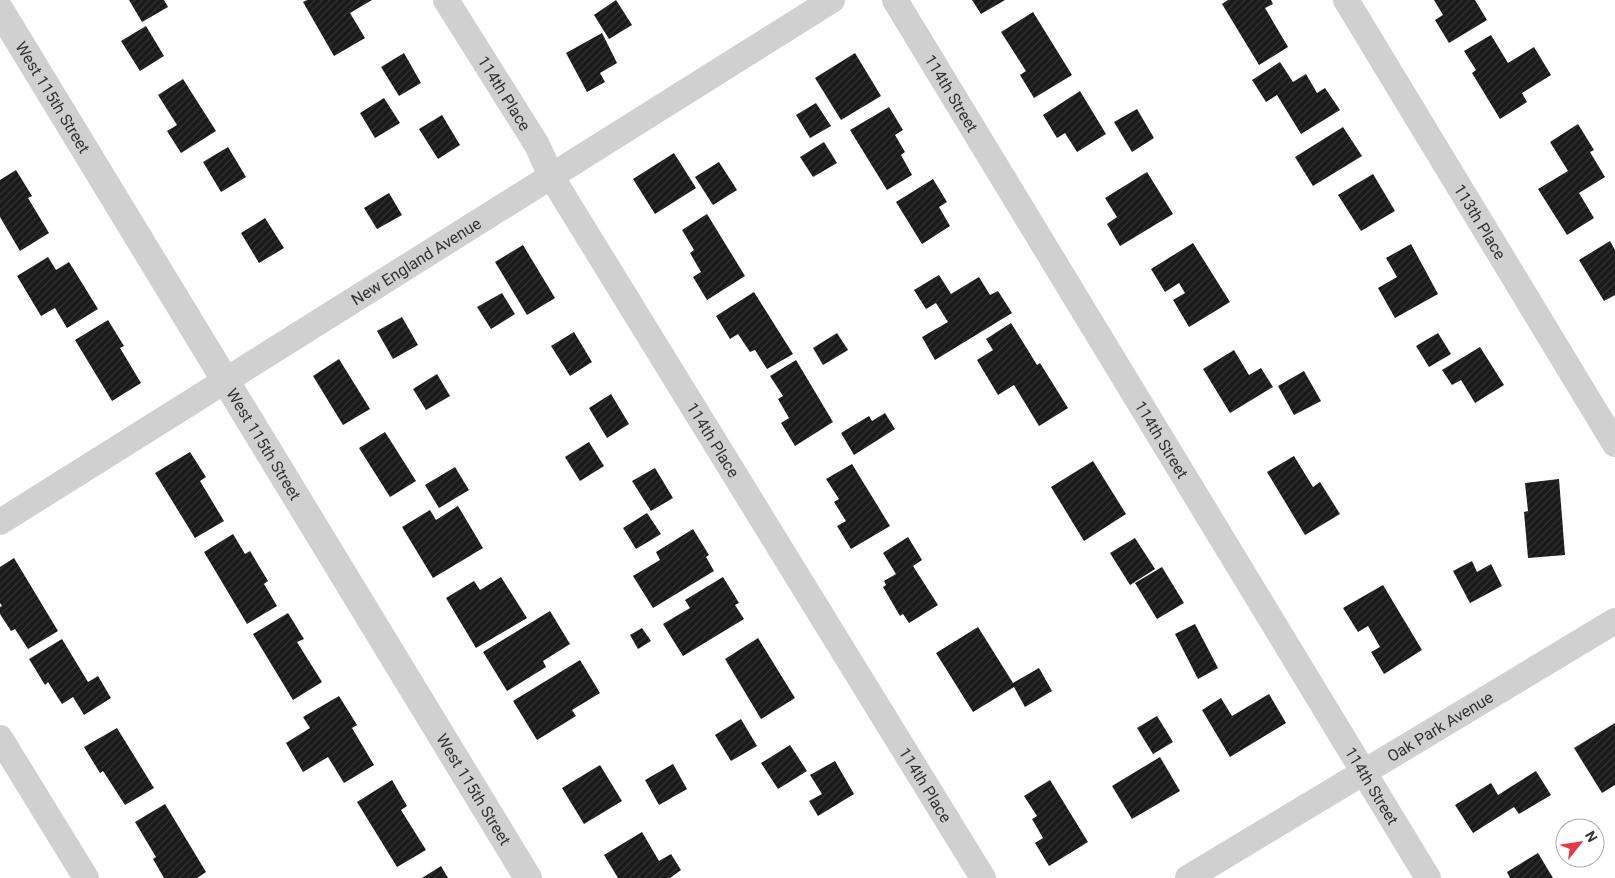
<svg xmlns="http://www.w3.org/2000/svg" width="1615" height="878" viewBox="0 0 1615 878" font-family="Roboto,sans-serif">
<style>
.building{fill:url(#building-hatch)}
.lines{fill:none;stroke-linecap:round;stroke-linejoin:round}
.minor{stroke:#d0d0d0;stroke-width:26}
.tertiary{stroke:#d0d0d0;stroke-width:28}
.labels{text-anchor:middle;stroke-width:5;stroke-linejoin:round;paint-order:stroke}
.street-label{font-size:16px;fill:#333;stroke:#fff}
</style>
<defs>
<pattern id="building-hatch" width="6" height="6" patternUnits="userSpaceOnUse" patternTransform="scale(1.25)"><rect width="6" height="6" fill="#1a1a1a"/><path d="M-1 1l2-2M0 6l6-6M5 7l2-2" fill="none" stroke="#333"/></pattern>
</defs>
<rect width="100%" height="100%" fill="#fff"/>
<g class="building">
<polygon points="129,0 164,0 168,7 142,22"/>
<polygon points="307,0 372,0 350,13 365,38 334,56 303,2"/>
<polygon points="616,0 632,25 609,39 594,15"/>
<polygon points="972,0 1005,0 981,14"/>
<polygon points="1228,0 1271,0 1273,4 1265,8 1288,47 1259,65 1222,4"/>
<polygon points="1434,0 1475,0 1487,20 1449,43 1435,20 1443,15"/>
<polygon points="1033,12 1072,75 1034,98 1020,75 1026,71 1001,32"/>
<polygon points="146,26 164,56 140,71 121,41"/>
<polygon points="602,33 617,63 600,73 605,82 587,92 566,53"/>
<polygon points="1491,35 1508,63 1534,47 1551,75 1522,93 1527,102 1500,119 1472,73 1476,70 1464,51"/>
<polygon points="404,53 421,83 399,96 381,67"/>
<polygon points="855,53 881,96 841,120 815,78"/>
<polygon points="1280,62 1293,82 1306,74 1317,93 1325,88 1340,110 1301,134 1277,95 1266,102 1252,80"/>
<polygon points="183,79 216,131 181,153 167,131 177,125 158,95"/>
<polygon points="1080,91 1106,134 1077,152 1065,133 1057,138 1043,115"/>
<polygon points="384,98 400,123 375,138 360,113"/>
<polygon points="816,103 831,126 810,138 796,115"/>
<polygon points="889,107 903,130 895,135 905,152 901,155 912,175 887,190 850,130"/>
<polygon points="1137,109 1154,138 1132,152 1114,122"/>
<polygon points="442,115 460,145 438,159 419,129"/>
<polygon points="1578,124 1594,150 1590,152 1605,177 1579,193 1594,218 1567,235 1538,189 1568,171 1550,142"/>
<polygon points="1343,127 1362,156 1313,186 1295,157"/>
<polygon points="824,142 837,163 813,177 800,157"/>
<polygon points="228,147 246,177 221,192 203,162"/>
<polygon points="674,153 696,188 655,214 633,179"/>
<polygon points="719,162 737,190 713,205 695,177"/>
<polygon points="16,170 32,196 28,198 49,233 20,251 0,217 0,180"/>
<polygon points="1147,172 1173,214 1120,246 1107,224 1117,217 1105,198"/>
<polygon points="1373,174 1395,211 1361,231 1338,195"/>
<polygon points="933,179 947,202 939,207 950,226 922,244 896,202"/>
<polygon points="389,193 402,215 377,229 364,208"/>
<polygon points="707,214 745,276 707,300 693,277 701,272 690,253 694,250 682,230"/>
<polygon points="265,218 284,248 259,263 241,233"/>
<polygon points="1610,241 1615,250 1615,295 1604,301 1579,260"/>
<polygon points="1193,243 1230,302 1189,327 1173,300 1185,293 1179,283 1165,292 1151,269"/>
<polygon points="1411,244 1438,294 1395,318 1378,288 1397,277 1386,258"/>
<polygon points="523,245 555,298 527,315 495,262"/>
<polygon points="48,257 56,270 69,262 98,309 67,328 55,308 41,316 17,276"/>
<polygon points="939,275 951,294 979,277 990,295 998,291 1012,313 935,360 922,337 948,322 936,303 926,309 914,290"/>
<polygon points="754,292 793,354 767,369 755,350 750,352 738,334 730,339 716,316"/>
<polygon points="502,293 515,314 491,329 477,307"/>
<polygon points="402,317 418,345 393,359 377,331"/>
<polygon points="108,320 124,346 120,348 141,383 112,401 75,340"/>
<polygon points="1011,323 1037,365 1040,363 1068,408 1039,426 1014,385 998,395 977,360 993,350 986,339"/>
<polygon points="574,332 592,362 570,376 551,346"/>
<polygon points="837,333 848,350 823,365 813,348"/>
<polygon points="1438,333 1451,354 1429,367 1416,346"/>
<polygon points="1480,347 1504,385 1475,403 1461,380 1452,385 1442,370"/>
<polygon points="1234,350 1249,375 1261,368 1273,387 1230,413 1203,369"/>
<polygon points="339,359 370,409 343,425 313,376"/>
<polygon points="796,360 833,422 795,446 781,423 789,418 778,399 783,396 770,376"/>
<polygon points="1304,371 1321,401 1294,415 1278,386"/>
<polygon points="437,374 450,396 426,410 413,389"/>
<polygon points="611,394 629,424 607,438 589,408"/>
<polygon points="885,413 895,429 854,455 841,433 869,416 872,421"/>
<polygon points="385,432 416,481 390,497 359,448"/>
<polygon points="589,442 604,466 580,481 565,457"/>
<polygon points="190,452 206,477 200,481 224,521 195,538 155,473"/>
<polygon points="1294,456 1313,487 1320,482 1340,514 1305,535 1267,472"/>
<polygon points="1093,461 1126,514 1084,541 1051,487"/>
<polygon points="852,464 890,526 851,549 837,526 846,521 834,502 839,499 826,479"/>
<polygon points="455,467 469,490 439,508 425,485"/>
<polygon points="655,468 673,498 651,511 632,481"/>
<polygon points="1559,479 1565,555 1528,558 1524,512 1528,511 1525,483"/>
<polygon points="458,506 483,548 433,578 402,527 430,510 436,520"/>
<polygon points="647,513 661,534 636,549 623,528"/>
<polygon points="693,529 709,555 706,557 714,571 653,608 633,576 660,560 656,552"/>
<polygon points="233,534 245,554 250,551 268,581 264,584 277,606 247,624 204,552"/>
<polygon points="908,537 922,560 913,566 938,605 909,623 903,614 900,616 883,587 886,585 884,581 896,574 883,553"/>
<polygon points="1135,538 1155,569 1130,585 1110,553"/>
<polygon points="14,558 58,631 28,649 15,629 11,631 0,614 0,607 2,606 0,603 0,567"/>
<polygon points="1472,561 1477,572 1491,564 1502,586 1470,603 1453,571"/>
<polygon points="1162,567 1184,603 1157,619 1135,583"/>
<polygon points="501,577 527,618 476,648 446,598 474,581 480,590"/>
<polygon points="723,577 739,603 735,605 744,619 683,656 663,624 690,608 685,600"/>
<polygon points="1383,585 1422,650 1384,674 1371,652 1380,647 1368,626 1358,632 1343,608"/>
<polygon points="550,611 570,644 543,661 546,667 507,691 483,652"/>
<polygon points="288,613 304,639 297,642 322,682 293,700 253,634"/>
<polygon points="1195,624 1218,668 1198,679 1175,634"/>
<polygon points="978,627 1013,683 1039,668 1052,691 1025,707 1014,687 973,712 936,653"/>
<polygon points="642,628 651,641 638,649 630,635"/>
<polygon points="758,638 795,698 761,719 725,659"/>
<polygon points="62,639 88,682 98,676 111,698 84,715 73,697 62,704 48,682 45,685 29,659"/>
<polygon points="580,660 600,693 572,710 576,716 537,740 513,701"/>
<polygon points="1269,694 1286,723 1230,757 1202,710 1221,698 1232,716"/>
<polygon points="339,696 357,725 352,728 374,765 344,783 328,757 303,772 286,743 310,728 303,717"/>
<polygon points="1157,716 1173,742 1153,754 1137,728"/>
<polygon points="741,719 757,746 731,761 715,735"/>
<polygon points="1615,723 1615,785 1602,793 1574,748"/>
<polygon points="117,728 154,788 125,805 103,771 100,773 84,747"/>
<polygon points="790,745 807,771 778,789 761,763"/>
<polygon points="1160,757 1180,791 1132,819 1112,786"/>
<polygon points="835,761 854,794 818,816 809,801 822,794 810,775"/>
<polygon points="673,764 687,789 659,805 645,780"/>
<polygon points="600,765 622,801 584,824 562,788"/>
<polygon points="1536,771 1551,795 1519,814 1514,807 1473,833 1455,805 1491,783 1498,795"/>
<polygon points="392,780 407,806 401,810 426,850 397,867 357,802"/>
<polygon points="1050,780 1088,842 1049,866 1035,843 1043,838 1032,819 1037,816 1024,796"/>
<polygon points="165,804 206,872 197,878 164,878 153,859 156,857 135,822"/>
<polygon points="642,832 659,861 671,854 681,870 670,878 618,878 604,855"/>
<polygon points="1538,853 1553,878 1510,878 1507,872"/>
<polygon points="441,866 448,878 422,878"/>
</g>
<g class="lines">
<g class="minor">
<path id="s1" d="M446,0L537,145L551,176L983,878"/>
<path id="s2" d="M895,0L1428,878"/>
<path id="s3" d="M1346,0L1615,444"/>
<path id="s4" d="M0,522L832,0"/>
<polyline points="0,738 86,878"/>
<path id="s5" d="M1188,878L1615,621"/>
</g>
<path class="tertiary" id="s6" d="M0,10L528,878"/>
</g>
<g class="labels">
<g class="street-label">
<text dy="6" stroke="none"><textPath href="#s1" startOffset="110">114th Place</textPath></text>
<text dy="6" stroke="none"><textPath href="#s2" startOffset="109">114th Street</textPath></text>
<text dy="6" stroke="none"><textPath href="#s6" startOffset="102">West 115th Street</textPath></text>
<text dy="6" stroke="none"><textPath href="#s3" startOffset="259">113th Place</textPath></text>
<text dy="6" stroke="none"><textPath href="#s4" startOffset="491">New England Avenue</textPath></text>
<text dy="6" stroke="none"><textPath href="#s2" startOffset="514">114th Street</textPath></text>
<text dy="6" stroke="none"><textPath href="#s1" startOffset="515">114th Place</textPath></text>
<text dy="6" stroke="none"><textPath href="#s6" startOffset="508">West 115th Street</textPath></text>
<text dy="6" stroke="none"><textPath href="#s5" startOffset="294">Oak Park Avenue</textPath></text>
<text dy="6" stroke="none"><textPath href="#s1" startOffset="920">114th Place</textPath></text>
<text dy="6" stroke="none"><textPath href="#s2" startOffset="919">114th Street</textPath></text>
<text dy="6" stroke="none"><textPath href="#s6" startOffset="912">West 115th Street</textPath></text>
</g>
</g>
<g transform="translate(1580 843) rotate(60)"><circle r="24" fill="#ffffff" stroke="#adadad"/>
<path d="M0-4L9 19L0 12L-9 19Z" fill="#e63946"/>
<text y="-8" font-size="14" font-weight="bold" text-anchor="middle" fill="#333333">N</text>
</g>
</svg>
